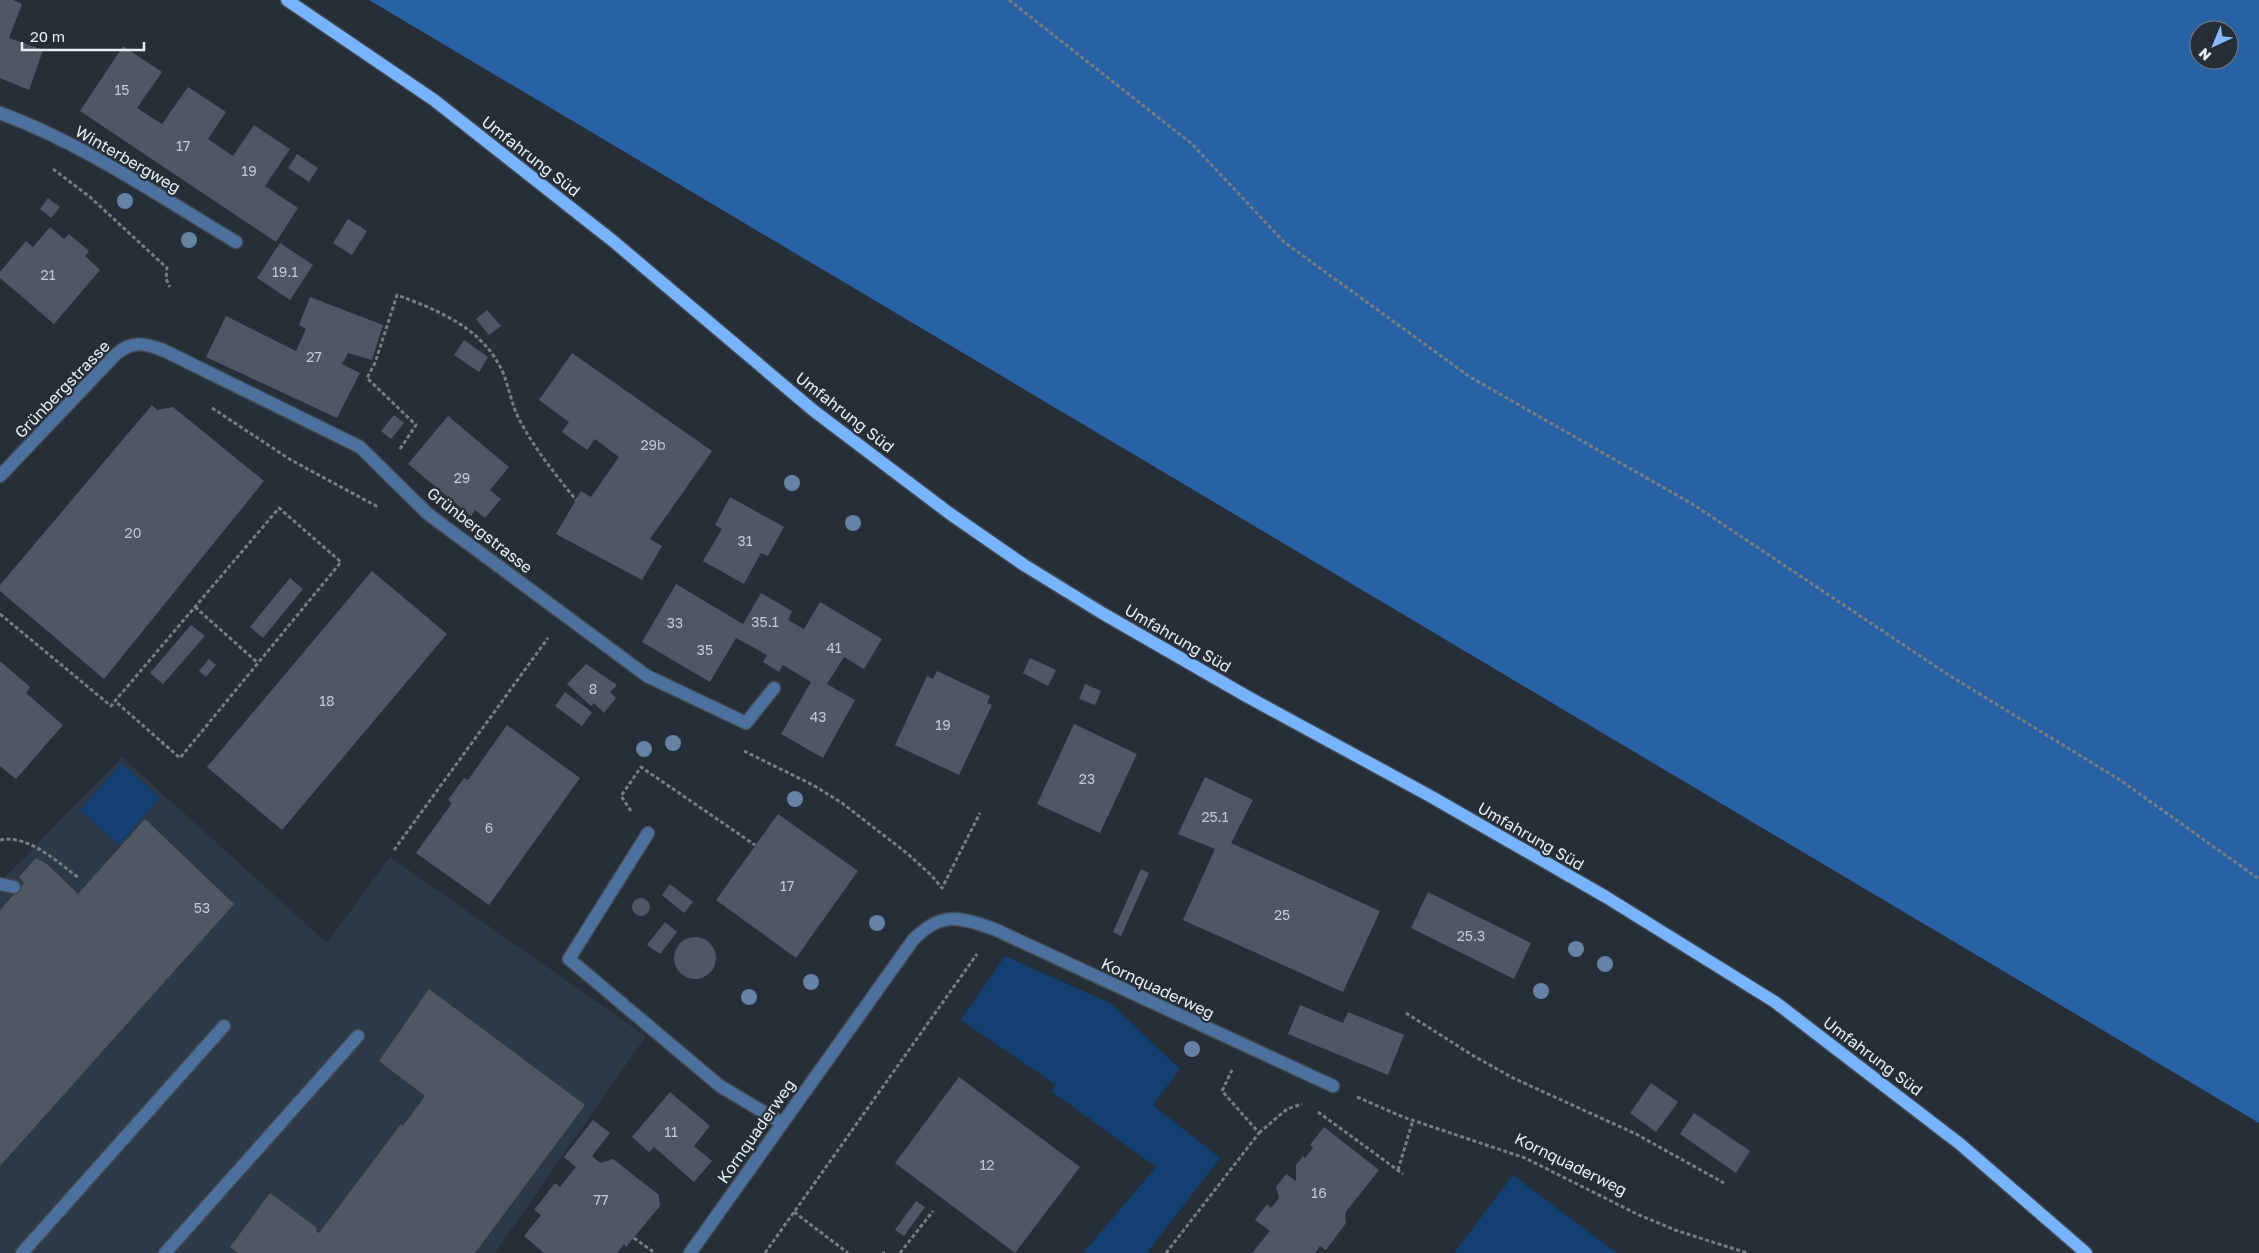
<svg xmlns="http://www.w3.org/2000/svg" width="2259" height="1253" viewBox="0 0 2259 1253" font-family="'Golos Text',sans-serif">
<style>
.built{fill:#2d3947}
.green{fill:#133f71}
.forest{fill:#2962a4;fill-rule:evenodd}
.building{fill:#4f5762}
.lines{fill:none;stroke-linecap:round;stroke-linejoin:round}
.lane-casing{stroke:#414952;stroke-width:15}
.street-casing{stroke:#414952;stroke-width:15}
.primary-casing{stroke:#414952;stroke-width:15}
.path{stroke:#767d85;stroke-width:3;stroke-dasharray:4 2.5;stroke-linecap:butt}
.lane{stroke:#4d719e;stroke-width:12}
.street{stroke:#4d719e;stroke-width:12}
.primary{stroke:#78b4fd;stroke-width:12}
.tree{fill:#6682a4}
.labels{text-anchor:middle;stroke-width:4.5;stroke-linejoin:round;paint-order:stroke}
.number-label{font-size:14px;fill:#c2c8d0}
.street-label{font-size:16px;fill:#e9eef5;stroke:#262e37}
</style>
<rect width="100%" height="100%" fill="#262e37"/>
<polygon class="built" points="122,757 327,943 390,857 646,1036 495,1253 0,1253 0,882"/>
<g class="green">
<polygon points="121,763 160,798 119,845 80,810"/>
<polygon points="1005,956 1110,1003 1180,1069 1153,1105 1220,1158 1147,1253 1083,1253 1156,1167 1051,1091 1056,1085 961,1020"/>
<polygon points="1513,1175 1617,1253 1454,1253"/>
</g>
<path class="forest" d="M369,0H2259V1123ZM2199,30H2229V60H2199Z"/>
<g class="building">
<polygon points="0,0 13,0 22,4 9,38 43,50 29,90 0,78"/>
<polygon points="123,46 162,72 137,108 162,124 188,87 226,112 208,139 233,156 254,125 290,149 265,186 298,208 276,242 80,111"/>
<polygon points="297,154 318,168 309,182 288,168"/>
<polygon points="48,198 60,207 51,218 40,209"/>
<polygon points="348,219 367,231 352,255 333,243"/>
<polygon points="50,227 64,239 69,234 89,251 85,256 100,270 54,324 0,278 0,272 26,241 33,247"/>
<polygon points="280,243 313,265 290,300 257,278"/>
<polygon points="310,297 383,325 372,360 348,353 342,364 360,373 337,418 206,357 226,316 296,351 306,329 299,325"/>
<polygon points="487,310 501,326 489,335 476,319"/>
<polygon points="464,340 488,357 479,372 454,355"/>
<polygon points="572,353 712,451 650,539 662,546 642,580 556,534 581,491 591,497 619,457 595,439 587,450 562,432 569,422 539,400"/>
<polygon points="152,405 157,410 173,407 264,481 104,679 0,591 0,585"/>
<polygon points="394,415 404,423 391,439 381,431"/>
<polygon points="448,416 509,467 490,490 501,499 485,518 475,510 471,516 408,464"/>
<polygon points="730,497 784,527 768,556 761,553 744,584 703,561 722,529 715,525"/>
<polygon points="372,571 447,634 282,830 207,767"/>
<polygon points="290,578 303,589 263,638 250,627"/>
<polygon points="676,584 743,624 761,593 792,611 788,620 804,629 820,602 882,639 864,669 844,657 827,684 855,700 823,758 781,734 811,682 783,665 779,672 763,662 767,655 736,638 710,682 642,642"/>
<polygon points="191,625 205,636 163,684 150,673"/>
<polygon points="1030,658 1056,670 1048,686 1023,673"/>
<polygon points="209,659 216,665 206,677 199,671"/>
<polygon points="0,661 30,687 26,693 63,725 16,779 0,766"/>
<polygon points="586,664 617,685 610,692 616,698 604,713 594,703 591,706 567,684"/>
<polygon points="937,671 990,696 987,703 992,705 959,775 895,745 927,676 933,679"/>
<polygon points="1085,684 1101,691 1095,705 1079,699"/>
<polygon points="565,692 592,712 582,726 555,706"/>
<polygon points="1074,724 1137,754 1100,833 1037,804"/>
<polygon points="507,725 580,778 489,905 416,853 452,803 448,800 464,778 468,780"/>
<polygon points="1205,777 1253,800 1231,843 1380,911 1343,992 1183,920 1215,849 1178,834"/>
<polygon points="778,814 858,871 796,958 716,900"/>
<polygon points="145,819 234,904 0,1166 0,910 24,883 19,877 36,858 47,864 78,894"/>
<polygon points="1141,869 1149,873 1121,936 1113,932"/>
<polygon points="670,884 693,902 684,913 662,895"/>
<polygon points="1428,892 1531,943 1514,979 1411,928"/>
<circle cx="641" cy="907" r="9"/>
<polygon points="665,922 677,932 660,954 647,945"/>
<circle cx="695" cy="958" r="21"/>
<polygon points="429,989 585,1105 475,1253 238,1253 230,1247 270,1193 317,1228 316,1231 319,1233 401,1124 403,1126 425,1096 379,1061"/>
<polygon points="1300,1005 1343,1023 1348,1012 1404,1035 1388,1075 1288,1034"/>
<polygon points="959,1077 1080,1167 1015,1253 895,1163"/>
<polygon points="1651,1083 1678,1102 1656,1132 1630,1113"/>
<polygon points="670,1092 710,1126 694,1146 712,1161 694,1182 654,1147 649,1152 632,1137"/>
<polygon points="1694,1113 1750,1151 1736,1173 1680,1134"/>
<polygon points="593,1120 610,1133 592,1156 600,1163 613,1159 659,1195 660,1206 626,1247 624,1244 617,1253 544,1253 524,1236 541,1215 534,1210 555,1183 560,1187 576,1167 564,1157"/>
<polygon points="1324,1127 1379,1170 1345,1213 1346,1223 1326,1250 1320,1246 1315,1253 1252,1253 1270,1231 1255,1220 1267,1204 1271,1208 1279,1198 1276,1187 1286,1174 1296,1181 1296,1165 1303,1156 1305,1158 1313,1148 1310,1145"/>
<polygon points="916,1201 925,1207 904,1236 895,1230"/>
</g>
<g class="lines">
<defs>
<g id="lane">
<path d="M115,355C133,340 143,343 163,350L360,447L428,514L647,676L746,723L774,688"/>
<polyline points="648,833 569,959 720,1086 782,1123"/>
<polyline points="0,884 14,887"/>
<polyline points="22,1253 224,1026"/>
<polyline points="165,1253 358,1036"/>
</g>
<g id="street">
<path d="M0,113C84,144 159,196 236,242"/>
<polyline points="0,476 115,355"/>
<path d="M690,1253L913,940C941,911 959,917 994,929L1333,1086"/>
</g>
<polyline id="primary" points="287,0 434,100 613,241 814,411 949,513 1024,565 1102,613 1248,697 1430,796 1606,897 1775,1002 1960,1144 2086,1253"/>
</defs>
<use href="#lane" class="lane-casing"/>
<use href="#street" class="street-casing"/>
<use href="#primary" class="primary-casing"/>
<g class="path">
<polyline points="1009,0 1192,144 1284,242 1470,377 1694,505 1947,674 2120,780 2259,879"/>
<polyline points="53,169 90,197 167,268 166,279 170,287"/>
<polyline points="212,408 291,460 378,507"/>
<path d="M400,449L416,425L367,378L375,363L397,295C440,311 485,329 504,375C509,389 512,405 519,419C534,448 555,474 576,500"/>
<polyline points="195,607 258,663"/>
<polyline points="0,614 111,706 115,701 279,508 341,562 180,758 115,701"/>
<polyline points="744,751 813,785 842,803 908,854 932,876 942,888 980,813"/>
<polyline points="631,811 621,796 641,767 755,845"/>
<path d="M0,840C29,834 58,863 79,878"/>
<polyline points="394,850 548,638"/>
<polyline points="1406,1013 1472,1055 1513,1078 1636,1134 1724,1183"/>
<polyline points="1357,1097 1403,1117 1525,1158 1639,1215 1675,1230 1747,1253"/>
<polyline points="1318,1112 1403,1174"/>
<polyline points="1259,1133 1287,1109 1302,1104"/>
<polyline points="1398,1170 1413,1120"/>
<polyline points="794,1212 848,1253"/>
<polyline points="634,1238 655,1253"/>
<polyline points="765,1253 977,954"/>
<polyline points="882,1253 885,1253"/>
<polyline points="900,1253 933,1211"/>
<polyline points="1166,1253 1259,1133 1222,1091 1232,1070"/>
</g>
<use href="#lane" class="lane"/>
<use href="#street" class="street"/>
<use href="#primary" class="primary"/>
</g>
<g class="tree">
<circle cx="125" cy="201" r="8"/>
<circle cx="189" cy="240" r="8"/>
<circle cx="792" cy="483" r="8"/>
<circle cx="853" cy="523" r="8"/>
<circle cx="673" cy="743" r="8"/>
<circle cx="644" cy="749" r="8"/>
<circle cx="795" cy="799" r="8"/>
<circle cx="877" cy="923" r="8"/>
<circle cx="1576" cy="949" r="8"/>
<circle cx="1605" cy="964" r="8"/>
<circle cx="811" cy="982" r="8"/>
<circle cx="1541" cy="991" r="8"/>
<circle cx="749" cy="997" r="8"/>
<circle cx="1192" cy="1049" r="8"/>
</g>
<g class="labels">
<g class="number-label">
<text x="122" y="95">15</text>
<text x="183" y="151">17</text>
<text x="249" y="176">19</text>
<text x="285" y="277">19.1</text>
<text x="48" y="280">21</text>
<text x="314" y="362">27</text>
<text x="653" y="450">29b</text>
<text x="462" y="483">29</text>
<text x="133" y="538">20</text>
<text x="745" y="546">31</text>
<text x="765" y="627">35.1</text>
<text x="675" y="628">33</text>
<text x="834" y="653">41</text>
<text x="705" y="655">35</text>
<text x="593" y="694">8</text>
<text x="327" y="706">18</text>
<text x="818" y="722">43</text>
<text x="943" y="730">19</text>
<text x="1087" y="784">23</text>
<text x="1215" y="822">25.1</text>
<text x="489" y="833">6</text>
<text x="787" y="891">17</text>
<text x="202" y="913">53</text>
<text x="1282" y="920">25</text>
<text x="1471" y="941">25.3</text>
<text x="671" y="1137">11</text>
<text x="987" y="1170">12</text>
<text x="1319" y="1198">16</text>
<text x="601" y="1205">77</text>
</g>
<g class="street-label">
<text transform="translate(531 156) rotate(38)" y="6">Umfahrung Süd</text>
<text transform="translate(128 159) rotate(30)" y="6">Winterbergweg</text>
<text transform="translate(62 389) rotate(-46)" y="6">Grünbergstrasse</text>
<text transform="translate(845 412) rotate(38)" y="6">Umfahrung Süd</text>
<text transform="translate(480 530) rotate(38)" y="6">Grünbergstrasse</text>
<text transform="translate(1178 638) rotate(30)" y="6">Umfahrung Süd</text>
<text transform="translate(1531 836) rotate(30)" y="6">Umfahrung Süd</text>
<text transform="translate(1158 988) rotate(25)" y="6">Kornquaderweg</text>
<text transform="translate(1873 1056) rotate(37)" y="6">Umfahrung Süd</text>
<text transform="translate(756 1131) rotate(-55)" y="6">Kornquaderweg</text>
<text transform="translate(1571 1164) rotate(26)" y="6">Kornquaderweg</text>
</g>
</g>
<g transform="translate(2214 45) rotate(224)"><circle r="24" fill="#262e37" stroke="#747b83"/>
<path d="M0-4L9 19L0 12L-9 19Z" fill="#87bbfb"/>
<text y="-8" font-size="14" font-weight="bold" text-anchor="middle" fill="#e9eef5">N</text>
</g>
<path d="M22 42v8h122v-8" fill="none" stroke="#e9eef5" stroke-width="2.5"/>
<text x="30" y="42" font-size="15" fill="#e9eef5" stroke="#262e37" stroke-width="4" paint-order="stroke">20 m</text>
</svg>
